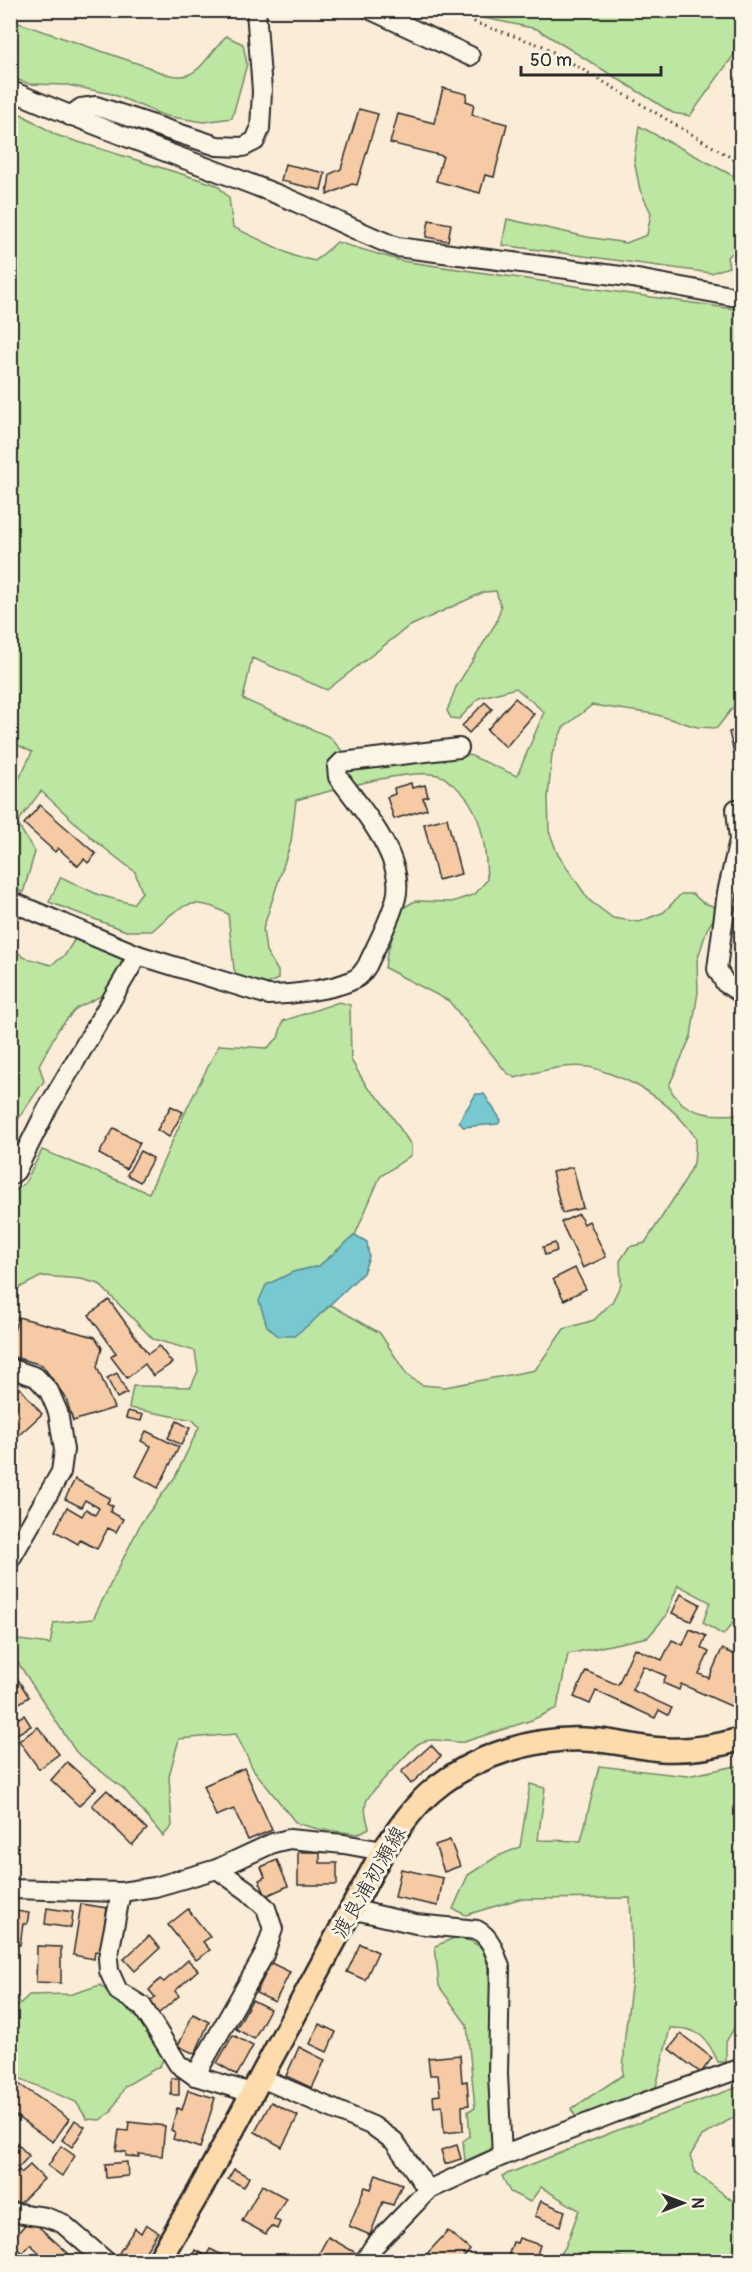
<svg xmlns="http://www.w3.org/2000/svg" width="752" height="2272" viewBox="0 0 752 2272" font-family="Pangolin,'Klee One',sans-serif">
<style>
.green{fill:#bde6a2;stroke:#748866;stroke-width:1.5;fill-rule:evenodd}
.water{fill:#77c8d0;stroke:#59898e;stroke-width:1.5}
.building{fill:#f5caa4;stroke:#2b2b2b;stroke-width:1.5}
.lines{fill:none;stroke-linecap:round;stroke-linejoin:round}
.minor-casing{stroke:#2b2b2b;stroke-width:22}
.major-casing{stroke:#2b2b2b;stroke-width:27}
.path{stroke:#2b2b2b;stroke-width:3;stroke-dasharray:1.5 4.5;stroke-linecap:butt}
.minor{stroke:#fcf5e5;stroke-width:18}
.major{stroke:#fedbac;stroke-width:22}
.labels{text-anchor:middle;stroke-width:6;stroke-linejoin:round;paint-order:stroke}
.street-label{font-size:21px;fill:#2b2b2b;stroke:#fcf5e5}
</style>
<rect width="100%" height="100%" fill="#fbecd8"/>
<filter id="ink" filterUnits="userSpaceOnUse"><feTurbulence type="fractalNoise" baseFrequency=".0167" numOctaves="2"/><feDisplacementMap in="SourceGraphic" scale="12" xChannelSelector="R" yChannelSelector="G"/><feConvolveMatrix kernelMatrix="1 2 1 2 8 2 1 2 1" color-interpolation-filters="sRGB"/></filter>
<g filter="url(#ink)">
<g class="green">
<polygon points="476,11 741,11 741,45 690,116 673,113 537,29 484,18"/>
<path d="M10,20L148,67C194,89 197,69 226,36L243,44L247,64L232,118L204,122L165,116L112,94L67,85L29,84L11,77Z"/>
<path d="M11,108L56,135L217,185L229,198L233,227L294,256L315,261L337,242L402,261L741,310V697L717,728L697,727L654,714L592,705L563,728L552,754L548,798L549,831L558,855L589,900L613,918L639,922L664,912L681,894H693L702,902L715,907L713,920L707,929L697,961L698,992L691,1036L669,1086C681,1113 709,1117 736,1114L741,1108V1613L723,1635L703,1623L710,1602L678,1585L666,1616L648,1637L568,1654L557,1708L532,1720L464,1742C448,1744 433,1735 418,1744C413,1747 368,1795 367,1800C363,1808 367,1820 369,1828L358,1834L318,1829L296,1823L253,1769L236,1734L179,1739L169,1776L172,1826L163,1836L124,1789L76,1752L11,1652V1639L50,1644L54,1623L93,1619L141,1523L175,1477L199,1427L193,1420L129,1408L133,1386L191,1387L198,1371L195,1351L153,1339L99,1284L81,1279L42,1276L17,1289L11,1298V1194L25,1183L42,1150L149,1193L189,1104L219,1045L267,1048L278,1038L283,1021L339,1002L350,1005L351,1060L367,1087L382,1101L411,1145V1155L380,1177L355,1235L319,1266L293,1272L294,1336L331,1305L380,1333L407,1375L422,1385L445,1387L535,1370L564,1329L594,1320L612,1302L621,1284L620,1261L629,1247L645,1243L683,1184L694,1163L696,1138C674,1106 642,1084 605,1072C599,1070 593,1067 587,1067C563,1064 538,1072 515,1078L506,1072L449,1001L385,968L387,954L401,909L415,901L452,902L475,894L487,880C486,846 482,805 452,784C449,782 445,777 441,776C412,766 328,792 296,800L291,842L263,929L266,951L278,971V979L265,985L237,977L234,969L228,914C191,894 181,905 152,931H126L49,902L61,877L99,895L133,904L142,892L135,872L94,840L41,791L17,823L35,852L23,893L11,886V796L32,752L12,742L15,701L10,699V530L14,524L10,522ZM496,591L501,607L496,623L456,687L447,711L451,718L459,719L479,698L516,688L544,712L517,776L467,754L355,766L330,737L243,699L252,658L327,690L408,627L484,592Z"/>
<polygon points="639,126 741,180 741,247 727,257 729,267 711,273 502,245 507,219 587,237 626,243 647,235 651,213 640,190 634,160"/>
<polygon points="76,937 123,956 118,978 103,995 77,1008 59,1028 39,1065 44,1081 13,1127 10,1127 10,945 23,957 51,965 65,955"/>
<path d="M741,1765V2016L726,2042V2062H718C707,2037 698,2027 670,2028L656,2087L576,2117L571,2109L623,2075L625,2035L633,1971L630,1898L519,1899L466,1915L453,1909L468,1875L496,1857L520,1847L530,1784L545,1788L538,1840L581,1841L599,1766L687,1776Z"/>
<polygon points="454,1938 471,1941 482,1948 488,1966 491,1995 496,2147 465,2161 463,2141 470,2136 468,2111 475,2108 467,2025 439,1986 435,1946"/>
<polygon points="100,1985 139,2019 164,2057 160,2066 125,2086 111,2112 100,2120 87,2119 76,2102 14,2076 11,2078 11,2012 29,1995 72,1994"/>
<polygon points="741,2086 741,2113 702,2136 690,2156 696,2173 741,2207 741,2261 630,2261 615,2255 603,2261 555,2261 565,2248 579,2210 541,2187 530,2202 510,2192 502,2176 618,2130"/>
</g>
<g class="water">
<polygon points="476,1094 484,1094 501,1120 498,1124 463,1127 459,1121"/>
<polygon points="355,1235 367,1242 369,1257 363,1273 311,1323 294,1336 278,1336 267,1326 259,1301 266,1285 293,1272 319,1266"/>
</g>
<g class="building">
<polygon points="443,88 467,94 466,101 474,104 472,115 507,124 494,177 485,175 480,193 436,181 443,156 390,143 398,114 434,123"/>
<polygon points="359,109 378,114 357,185 352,184 327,195 330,174 341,169"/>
<polygon points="285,164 325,173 321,190 281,181"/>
<polygon points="429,220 451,224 448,241 426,237"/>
<polygon points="515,698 534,714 506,747 487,730"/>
<polygon points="485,702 492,709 469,733 462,726"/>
<polygon points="742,729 742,751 734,753 729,732"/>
<polygon points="10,751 17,753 12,773 10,772"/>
<polygon points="411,783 412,788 425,785 428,796 423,798 427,809 394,819 387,797 395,794 394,788"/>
<polygon points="40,805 96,854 88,863 84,859 78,866 58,848 55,852 24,824"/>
<polygon points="447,818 461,874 438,880 424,824"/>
<polygon points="171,1106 183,1112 169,1137 157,1130"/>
<polygon points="114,1128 140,1143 126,1169 99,1154"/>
<polygon points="140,1151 153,1158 140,1182 127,1175"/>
<polygon points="573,1167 583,1208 562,1213 552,1172"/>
<polygon points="579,1214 584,1224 589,1221 606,1257 583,1268 561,1222"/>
<polygon points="555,1243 557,1251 545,1255 543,1247"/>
<polygon points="575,1268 586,1289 564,1300 553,1279"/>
<polygon points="109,1300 148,1354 159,1346 172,1363 153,1376 145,1364 127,1378 111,1357 116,1353 89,1315"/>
<polygon points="18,1317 95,1337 102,1348 97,1367 114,1408 73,1421 66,1398 42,1365 10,1356 10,1344"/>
<polygon points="117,1373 127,1393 117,1398 107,1378"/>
<polygon points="20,1388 42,1414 18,1436 10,1427 10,1397"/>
<polygon points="128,1411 143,1415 141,1421 126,1418"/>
<polygon points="177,1421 190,1428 181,1445 168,1438"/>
<polygon points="146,1431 179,1447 158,1488 136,1476 151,1446 141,1441"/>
<polygon points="75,1479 110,1498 107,1503 113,1506 110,1512 123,1519 116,1532 108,1528 97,1549 80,1540 78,1544 55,1531 67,1507 82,1516 86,1509 95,1515 99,1508 85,1500 81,1507 65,1499"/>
<polygon points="681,1594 700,1604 691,1621 672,1613"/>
<polygon points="690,1629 706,1636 701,1648 709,1652 699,1674 709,1678 722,1649 742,1658 742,1689 733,1707 681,1684 679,1690 663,1683 666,1676 643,1666 632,1690 672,1708 668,1715 659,1710 655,1718 596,1691 590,1704 574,1697 586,1671 618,1685 634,1648 662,1660 672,1640 683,1645"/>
<polygon points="10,1667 29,1697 10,1709"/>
<polygon points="24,1715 31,1726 10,1738 10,1723"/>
<polygon points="38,1727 59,1754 39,1769 19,1741"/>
<polygon points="431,1745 441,1756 411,1784 401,1772"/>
<polygon points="67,1762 96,1788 79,1806 51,1780"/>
<polygon points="244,1768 272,1830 248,1840 234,1809 216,1816 203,1786"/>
<polygon points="107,1790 147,1829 132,1845 92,1805"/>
<polygon points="450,1840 460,1866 444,1872 435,1845"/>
<polygon points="298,1852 320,1852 320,1863 337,1863 337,1885 298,1885"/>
<polygon points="277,1860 288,1886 266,1896 259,1880 265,1877 261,1867"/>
<polygon points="401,1869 443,1878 438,1906 395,1897"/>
<polygon points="81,1904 107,1908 101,1952 95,1951 94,1959 73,1955"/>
<polygon points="47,1908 73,1912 71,1928 45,1924"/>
<polygon points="188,1909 210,1937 203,1942 210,1950 196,1960 168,1925"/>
<polygon points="10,1910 29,1913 27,1924 23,1924 20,1945 10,1944"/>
<polygon points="149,1936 160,1948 135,1971 124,1959"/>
<polygon points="360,1944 378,1952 365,1980 347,1972"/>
<polygon points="37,1946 61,1947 61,1983 36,1982"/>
<polygon points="188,1960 198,1970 175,1991 179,1996 158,2014 148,2003 155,1997 149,1990 160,1979 164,1982"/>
<polygon points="271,1963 290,1972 275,2002 256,1993"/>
<polygon points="252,2000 270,2009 254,2039 236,2029"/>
<polygon points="193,2014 209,2022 195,2054 178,2046"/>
<polygon points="319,2024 336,2032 327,2052 310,2044"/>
<polygon points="681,2034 712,2058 701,2073 669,2049"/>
<polygon points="233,2035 253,2046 237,2075 217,2063"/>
<polygon points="299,2047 325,2060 312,2088 286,2076"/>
<polygon points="460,2055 462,2082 467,2081 469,2105 462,2106 463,2131 444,2133 442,2106 434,2107 433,2096 440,2095 438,2075 430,2075 428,2058"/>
<rect x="171" y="2078" width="8" height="17"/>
<polygon points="19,2084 69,2119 53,2142 10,2112 10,2096"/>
<polygon points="188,2090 215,2098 200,2148 173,2139 175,2132 171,2130 177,2108 182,2110"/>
<polygon points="271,2102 298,2116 282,2147 255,2132"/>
<polygon points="75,2120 85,2127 72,2147 62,2140"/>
<polygon points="129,2122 165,2126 162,2156 139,2154 139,2157 126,2156 126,2152 116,2151 119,2130 128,2131"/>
<polygon points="13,2139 29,2156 18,2168 10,2161 10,2142"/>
<polygon points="457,2145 461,2159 445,2164 441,2150"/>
<polygon points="61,2146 75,2156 62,2176 48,2166"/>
<polygon points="127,2162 128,2176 106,2178 105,2164"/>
<polygon points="30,2165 44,2179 16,2207 10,2201 10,2178 19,2170 21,2173"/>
<polygon points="234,2169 249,2177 244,2187 228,2179"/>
<polygon points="376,2174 402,2184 393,2205 383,2202 370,2235 349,2226 365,2187 371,2189"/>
<polygon points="262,2185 286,2198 274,2219 280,2222 277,2229 271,2226 266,2234 242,2221"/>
<polygon points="541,2201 565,2211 560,2226 535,2216"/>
<polygon points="30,2219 68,2253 60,2262 38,2262 43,2256 30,2244 22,2253 10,2242"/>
<polygon points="146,2224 158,2232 139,2262 119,2262 115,2259 135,2228 141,2233"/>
<polygon points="448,2231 470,2250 460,2262 429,2262 424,2257"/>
<polygon points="328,2237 358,2254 354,2262 330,2262 318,2255"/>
<polygon points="519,2238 540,2245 535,2262 506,2262 513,2242 517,2243"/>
<polygon points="210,2249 224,2256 222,2262 189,2262 195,2250 206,2256"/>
</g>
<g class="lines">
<defs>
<g id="minor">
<polyline points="371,10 470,56"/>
<path d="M10,90C99,129 190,160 279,195C319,211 357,232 397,247L621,276L742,298"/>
<polyline points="70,116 81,108 96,106 217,146 243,147 255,141 260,129 262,91 256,10"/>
<polyline points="736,809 739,840 727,893 717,969 725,983 742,994"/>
<polyline points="10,901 138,955 47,1109 16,1171 10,1176"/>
<path d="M138,955L268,995C289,995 341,989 358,977C362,974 364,970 367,966C377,944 390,921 396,898C406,859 360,806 338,777L337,767L342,762L459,748"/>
<polyline points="10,1368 36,1377 49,1391 58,1412 64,1450 61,1472 10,1560"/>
<polyline points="10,1889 121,1892 155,1887 217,1869 273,1843 289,1839 344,1844 383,1851"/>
<polyline points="121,1892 108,1958 109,1971 118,1991 142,2006 178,2064 195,2076 252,2093"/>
<path d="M351,1909L416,1924L477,1930C491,1937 495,1953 500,1967L498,2074L502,2156"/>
<polyline points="195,2076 264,1955 273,1929 266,1908 248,1891 217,1869"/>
<polyline points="261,2078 373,2126 394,2141 428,2190"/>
<polyline points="10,2212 45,2217 62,2223 107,2262"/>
<polyline points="364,2262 374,2246 428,2190 502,2156 614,2113 742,2068"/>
</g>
<path id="major" d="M158,2262L200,2190L383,1851C398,1830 412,1808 432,1791C474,1755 538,1735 593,1740C614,1741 635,1747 656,1749C685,1752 714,1747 742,1739"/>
</defs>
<use href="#minor" class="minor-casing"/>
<use href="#major" class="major-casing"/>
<polyline class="path" points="460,10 476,23 543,46 742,164"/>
<use href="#minor" class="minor"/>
<use href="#major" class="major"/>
</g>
</g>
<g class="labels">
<g class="street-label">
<text transform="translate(369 1882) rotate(-60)" y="7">渡良浦初瀬線</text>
</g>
</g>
<rect width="752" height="2272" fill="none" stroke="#fcf5e5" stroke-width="36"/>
<rect x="18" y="18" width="716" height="2236" fill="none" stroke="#2b2b2b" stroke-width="2" filter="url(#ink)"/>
<g transform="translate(683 2203) rotate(90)" stroke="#fcf5e5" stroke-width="4.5" paint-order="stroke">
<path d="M0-4.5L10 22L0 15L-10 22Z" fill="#2b2b2b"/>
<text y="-9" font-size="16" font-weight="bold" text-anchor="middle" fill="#2b2b2b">N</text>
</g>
<path d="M521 66v9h140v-9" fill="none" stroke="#2b2b2b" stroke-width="3"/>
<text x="530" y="66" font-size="18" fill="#2b2b2b" stroke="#fcf5e5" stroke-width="4.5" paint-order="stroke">50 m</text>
</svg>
